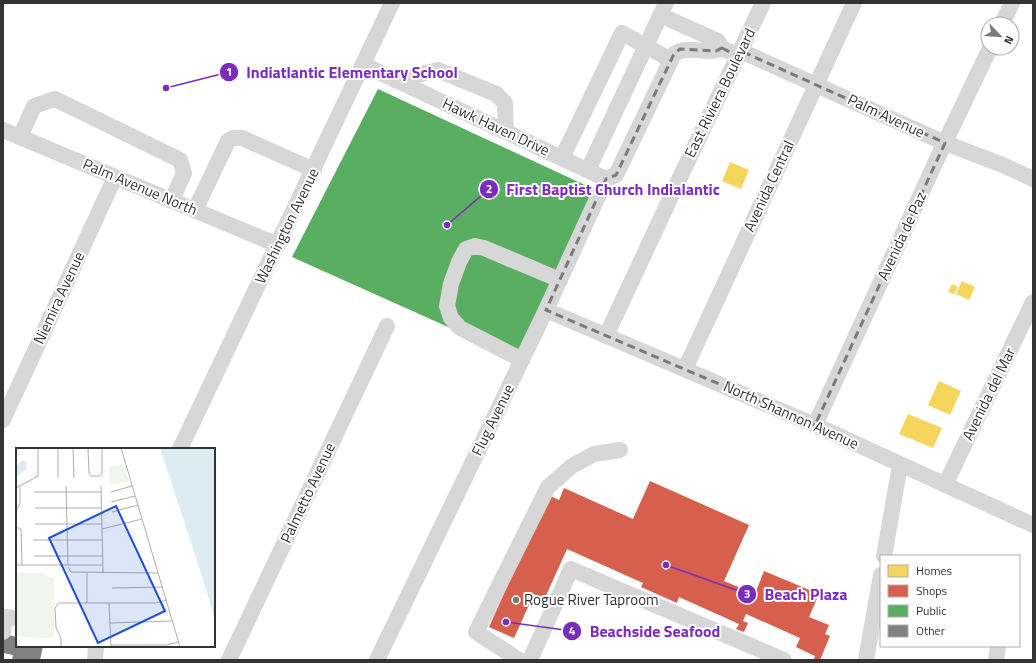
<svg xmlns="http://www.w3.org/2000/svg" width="1036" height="663" viewBox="0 0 1036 663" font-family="'Titillium Web',sans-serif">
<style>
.homes{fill:#f6d55c}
.shops{fill:#d6604d}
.public{fill:#5aae61}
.building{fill:#818181}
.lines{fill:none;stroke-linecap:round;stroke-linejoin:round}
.minor{stroke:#d7d7d7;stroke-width:16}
.marked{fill:none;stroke:#7a7a7a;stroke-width:3;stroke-dasharray:8 5;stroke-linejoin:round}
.poi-dot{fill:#7a7a7a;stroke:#fff;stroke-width:1.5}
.labels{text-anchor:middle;stroke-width:4;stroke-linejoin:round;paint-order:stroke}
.street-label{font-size:15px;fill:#333;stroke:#fff}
.poi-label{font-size:15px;fill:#333;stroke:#fff;text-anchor:start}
.inset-road{fill:none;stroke:#adadad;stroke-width:1}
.view{fill:#1d4ed8;fill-opacity:0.15;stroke:#1d4ed8;stroke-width:2}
.inset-edge{fill:none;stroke:#333;stroke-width:2}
.leader{fill:none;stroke:#7b2cbf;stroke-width:1.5}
.callout-dot{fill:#7b2cbf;stroke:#fff;stroke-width:1.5}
.mark-label{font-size:12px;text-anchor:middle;font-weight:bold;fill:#fff}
.callout-label{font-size:16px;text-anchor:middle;font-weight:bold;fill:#7b2cbf;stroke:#fff;stroke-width:4;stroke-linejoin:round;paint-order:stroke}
</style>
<rect width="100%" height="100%" fill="#fff"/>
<g class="homes">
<polygon points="730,162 749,170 741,189 722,181"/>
<polygon points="962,281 975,287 969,300 956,294"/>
<polygon points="952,284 958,287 954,294 948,292"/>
<polygon points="939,381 961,391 950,415 928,405"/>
<polygon points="908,414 942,428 933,448 899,434"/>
</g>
<polygon class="shops" points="650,481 749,525 724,581 755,594 764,571 819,594 809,617 829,625 825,634 830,636 820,660 814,659 815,656 796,647 800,638 746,614 743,621 748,623 744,632 736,629 739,624 679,597 677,603 641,587 643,583 567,549 544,600 534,594 514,638 489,627 548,495 559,500 564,488 633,519"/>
<polygon class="public" points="378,89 600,192 522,360 292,257"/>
<polygon class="building" points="3,634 17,637 17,646 43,646 40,660 12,660 13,655 3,653"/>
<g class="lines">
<g class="minor">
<polyline points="660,15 718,41 722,48 730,52"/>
<polyline points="1002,24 1012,3"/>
<polyline points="741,51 945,143 1003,165 1033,179"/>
<polyline points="364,65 606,179"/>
<polyline points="395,80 438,70 496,94 505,103 506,132"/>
<polyline points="3,130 278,245"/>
<polyline points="20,137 34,106 55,99 180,160 184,173 172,200"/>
<polyline points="562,158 622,33 671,60"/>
<polyline points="588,170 666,3"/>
<path d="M606,179L616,175L674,54C688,44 707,56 722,48"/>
<polyline points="195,210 228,141 233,138 242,138 314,170"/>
<polyline points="546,310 815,425 1033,525"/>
<polyline points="606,336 676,186 763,3"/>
<polyline points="522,360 460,328 451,318 447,306 451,284 459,262 466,249 475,246 484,248 560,280"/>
<polyline points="685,369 854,3"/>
<polyline points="3,420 115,177"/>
<polyline points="815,425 938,157 990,48"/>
<polyline points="180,449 392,3"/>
<polyline points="945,485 1033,302"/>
<polyline points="884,556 900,465"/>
<polyline points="3,632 5,617 17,618"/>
<polyline points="95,660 96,646"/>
<polyline points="229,660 387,326"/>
<polyline points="377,660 546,310 606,179"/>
<polyline points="519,660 476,632 548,487 572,466 594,454 620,450"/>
<polyline points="530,660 571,569 784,660"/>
<polyline points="866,660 881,575"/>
<polyline points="996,660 998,646"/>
</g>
</g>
<path class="marked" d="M722,48L738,56L741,51L945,143L815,425L546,310L606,179L616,175L674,54L680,49L716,51Z"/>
<circle class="poi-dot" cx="516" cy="600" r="4"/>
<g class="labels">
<g class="street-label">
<text transform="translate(720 93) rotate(-64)" y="5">East Riviera Boulevard</text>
<text transform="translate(886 116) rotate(25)" y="5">Palm Avenue</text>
<text transform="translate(496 127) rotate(25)" y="5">Hawk Haven Drive</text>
<text transform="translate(769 186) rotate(-65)" y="5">Avenida Central</text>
<text transform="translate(140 187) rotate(23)" y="5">Palm Avenue North</text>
<text transform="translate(287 226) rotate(-64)" y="5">Washington Avenue</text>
<text transform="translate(902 236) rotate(-65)" y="5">Avenida de Paz</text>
<text transform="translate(59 298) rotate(-65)" y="5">Niemira Avenue</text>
<text transform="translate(989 394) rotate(-64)" y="5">Avenida del Mar</text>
<text transform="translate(791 415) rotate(24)" y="5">North Shannon Avenue</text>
<text transform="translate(493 420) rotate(-64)" y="5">Flug Avenue</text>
<text transform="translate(308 493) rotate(-65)" y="5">Palmetto Avenue</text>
</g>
<g class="poi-label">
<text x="524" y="605">Rogue River Taproom</text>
</g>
</g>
<g transform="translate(16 448)">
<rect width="199" height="199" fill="#fff"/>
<path d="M107,16L113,33L94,37L93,19ZM0,125H29V129H38V190L0,189Z" fill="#f1f5ed"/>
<path d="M144,0H199V172L185,125ZM6,12L10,14L11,21L0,29V18Z" fill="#ddebf3"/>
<path class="inset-road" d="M42,0V30M57,0L58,30M72,0L73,25L75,28H84L86,26V0M105,0L164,199M50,38L52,117M85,38L87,125M0,40L22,28V0M18,44H86M95,44L116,38M95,54L119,48M19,60H86M0,62L4,56V39M96,64L122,57M19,76H86M0,79L5,81L6,117M86,81L126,71M17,92H86M18,108H87M0,117H87M52,119L55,124L142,125M96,140L146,139M71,155V125M93,155L95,199M94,175L156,173M95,197H151L162,194M45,199V190L40,180L39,160L43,155H140L151,152"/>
<path class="view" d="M100,58L149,163L82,195L33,90Z"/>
<rect width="199" height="199" class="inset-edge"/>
</g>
<path class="leader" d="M166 88L229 72M447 225L489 189M666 565L747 594M506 622L572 631"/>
<g class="callout-dot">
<circle cx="166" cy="88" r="4"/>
<circle cx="447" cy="225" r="4"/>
<circle cx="666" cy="565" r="4"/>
<circle cx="506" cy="622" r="4"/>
<circle cx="229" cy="72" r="10"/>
<circle cx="489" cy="189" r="10"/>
<circle cx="747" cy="594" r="10"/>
<circle cx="572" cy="631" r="10"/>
</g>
<g class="mark-label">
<text x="229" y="76">1</text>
<text x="489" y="193">2</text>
<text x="747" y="598">3</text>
<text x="572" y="635">4</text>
</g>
<g class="callout-label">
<text x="352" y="78">Indiatlantic Elementary School</text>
<text x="613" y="195">First Baptist Church Indialantic</text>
<text x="806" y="600">Beach Plaza</text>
<text x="655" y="637">Beachside Seafood</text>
</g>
<rect width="1036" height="663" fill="none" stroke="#333333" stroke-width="8"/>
<rect x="880" y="555" width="140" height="92" fill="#ffffff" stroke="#adadad"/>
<rect x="888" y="565" width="20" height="12" fill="#f6d55c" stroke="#adadad"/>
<text x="916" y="575" font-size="12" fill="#333333">Homes</text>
<rect x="888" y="585" width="20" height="12" fill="#d6604d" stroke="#adadad"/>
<text x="916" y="595" font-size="12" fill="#333333">Shops</text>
<rect x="888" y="605" width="20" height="12" fill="#5aae61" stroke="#adadad"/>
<text x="916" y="615" font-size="12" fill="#333333">Public</text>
<rect x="888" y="625" width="20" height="12" fill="#818181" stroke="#adadad"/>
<text x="916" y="635" font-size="12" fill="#333333">Other</text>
<g transform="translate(1000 36) rotate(115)"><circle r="19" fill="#ffffff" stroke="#adadad"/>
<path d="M0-3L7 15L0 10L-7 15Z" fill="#7a7a7a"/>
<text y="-6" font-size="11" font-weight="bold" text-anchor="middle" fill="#333333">N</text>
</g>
</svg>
